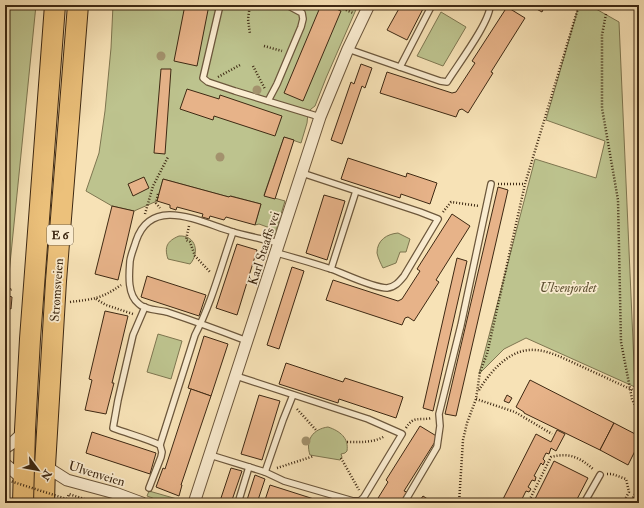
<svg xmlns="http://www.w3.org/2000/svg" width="644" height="508" viewBox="0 0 644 508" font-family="'IM FELL Double Pica',serif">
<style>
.green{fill:#bdc38e;stroke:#7e7650}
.building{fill:#e7b389;stroke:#3e2913}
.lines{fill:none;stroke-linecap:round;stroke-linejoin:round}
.lane-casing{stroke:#6c573c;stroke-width:8}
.street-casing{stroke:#6c573c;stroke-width:13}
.highway-casing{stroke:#3e2913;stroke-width:22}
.path{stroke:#3e2913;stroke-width:2.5;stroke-dasharray:1 2;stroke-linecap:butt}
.lane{stroke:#faecd0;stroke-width:5.5}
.street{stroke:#faecd0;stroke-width:11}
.highway{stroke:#ecc17b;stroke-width:20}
.path-bridge{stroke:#3e2913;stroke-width:2.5;stroke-dasharray:1 2;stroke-linecap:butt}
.tree{fill:#a3926d}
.labels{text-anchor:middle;stroke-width:3.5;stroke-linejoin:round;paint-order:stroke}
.shield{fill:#faecd0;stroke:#76644c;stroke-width:1}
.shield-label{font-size:12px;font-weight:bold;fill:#3e2913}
.street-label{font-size:13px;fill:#3e2913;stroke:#faecd0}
.park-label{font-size:13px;font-style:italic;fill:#5e5032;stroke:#faecd0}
</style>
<rect width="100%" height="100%" fill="#f7e2b6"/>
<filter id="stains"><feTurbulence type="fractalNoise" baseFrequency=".005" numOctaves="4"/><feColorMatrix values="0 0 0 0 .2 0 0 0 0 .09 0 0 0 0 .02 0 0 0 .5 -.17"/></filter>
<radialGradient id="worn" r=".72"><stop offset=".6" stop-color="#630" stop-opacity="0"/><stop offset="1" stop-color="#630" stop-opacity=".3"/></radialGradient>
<g class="green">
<polygon points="5,5 36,5 9,274 5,291"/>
<polygon points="113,5 358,5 326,78 315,106 311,109 308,113 307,123 301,143 284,137 264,195 285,201 275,234 269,236 270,228 259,224 255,225 261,204 231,196 229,197 163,179 157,201 134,211 112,206 86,191 99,153 105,111 111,48"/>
<polygon points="579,5 589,5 619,22 635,387 526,338 504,349 479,374 535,159 596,178 605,141 546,120"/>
<polygon points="441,12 466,27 443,66 417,56"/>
<path d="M398,233L410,239L406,252H400L396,263L383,268C381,264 378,258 377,253C377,240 387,234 398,233Z"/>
<path d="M179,236C196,235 200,253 190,264L168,259C164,247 167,241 179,236Z"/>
<polygon points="158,334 182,341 171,379 147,372"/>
<path d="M328,427C340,431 349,438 347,451L345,453L341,454L342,457L340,460L310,455C305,440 313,429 328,427Z"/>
<path d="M149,491L177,499V502C167,506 156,499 147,496Z"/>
</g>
<g class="building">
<polygon points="185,5 209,5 197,66 174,61"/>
<polygon points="321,5 327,5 341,11 303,101 284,93"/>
<polygon points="401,5 425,5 407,40 387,30"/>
<polygon points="531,5 545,5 542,12 531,6"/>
<polygon points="507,7 525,18 491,72 493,73 468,113 462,109 459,110 456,117 380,93 387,72 452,93 456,92 475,63 472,61"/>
<polygon points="361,64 372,68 365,88 362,86 342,144 331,140 351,82 354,84"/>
<polygon points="161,69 171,69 165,154 154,153"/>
<polygon points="187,89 219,99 220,95 282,116 275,136 214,116 213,120 180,109"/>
<polygon points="284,137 294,140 275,199 264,196"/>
<polygon points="348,158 406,177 407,173 437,183 430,204 401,194 400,198 341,179"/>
<polygon points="144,177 149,188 133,196 128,184"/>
<polygon points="163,179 229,197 230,196 261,204 255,225 226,217 224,220 210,216 209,219 202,217 203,214 177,207 176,210 170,208 170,205 157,201"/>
<polygon points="498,187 508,190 456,416 445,414"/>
<polygon points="324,195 345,201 327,260 306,253"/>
<polygon points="112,206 134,211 118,280 95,274"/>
<polygon points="452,214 470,226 436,280 439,282 414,321 408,317 405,318 402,325 326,300 333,280 398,301 402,299 420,271 417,269"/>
<polygon points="237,244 257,250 237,315 216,308"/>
<polygon points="457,258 467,261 433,411 423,408"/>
<polygon points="292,267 304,271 279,349 267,345"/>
<polygon points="147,276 206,295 199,316 141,297"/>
<polygon points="9,296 12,297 11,309 8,308"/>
<polygon points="105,311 128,316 112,383 114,383 106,414 85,410 92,380 89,379"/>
<polygon points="204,336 228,344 211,396 188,388"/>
<polygon points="286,363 343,382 345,378 403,397 396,418 339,399 338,403 279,384"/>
<polygon points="530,380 614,423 600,450 524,413 524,412 516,407"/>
<polygon points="191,389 211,396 181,485 182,485 179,496 156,487 163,468 165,469"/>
<polygon points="259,395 280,401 262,460 241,454"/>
<polygon points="507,395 512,398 509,403 504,401"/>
<polygon points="614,423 639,436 639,453 635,451 628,465 600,450"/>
<polygon points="420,426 438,437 404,491 407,492 400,503 375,503 388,482 386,480"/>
<polygon points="557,430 565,434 556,451 551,448 549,454 546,453 543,459 545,461 543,465 541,463 534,476 536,477 535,481 532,480 528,487 531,489 529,492 526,491 520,503 501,503 536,434 551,442"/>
<polygon points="92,432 156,453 150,474 86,453"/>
<polygon points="554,461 588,478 575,503 533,503"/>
<polygon points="231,468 242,471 231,503 227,503 220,501"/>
<polygon points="255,475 265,479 257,503 246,503"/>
<polygon points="270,485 317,500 325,503 264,503"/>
<polygon points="423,496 432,502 431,503 418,503"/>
</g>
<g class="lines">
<defs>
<g id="lane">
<polyline points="220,5 203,78 208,82 235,91 320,117"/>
<path d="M348,49L440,81L447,82C456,67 491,21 490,5"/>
<polyline points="400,67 432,5"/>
<polyline points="268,101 277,84 301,27 303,19 302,13 287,5"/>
<path d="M277,253C295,258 313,263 331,269C345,274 373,288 387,288C395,287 399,282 404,276L438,219L420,212L302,173"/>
<polyline points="331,269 356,191"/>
<path d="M145,307L133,335L118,400L113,428C129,434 145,438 160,445L162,452L161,457L149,488"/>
<path d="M247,341C221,331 194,321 167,312C159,310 145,310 139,304C127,295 129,274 130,261C131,254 134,248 136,241C151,196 198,221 230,231C246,236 263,239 279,243"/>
<path d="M160,445L195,335C212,302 221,266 233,232"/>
<polyline points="210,455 265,472 284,481 353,501 360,501 364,497 402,434 368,419 236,376"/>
<polyline points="265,472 283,420 293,395"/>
<polyline points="238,503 249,467"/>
<polyline points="404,503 437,447 440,426 439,414 461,325 491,184"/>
<polyline points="584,503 600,475"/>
</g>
<g id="street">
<polyline points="5,448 11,444 25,431"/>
<polyline points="5,464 23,479"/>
<polyline points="45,466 67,480 115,493 142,503"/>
<polyline points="194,503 320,117 348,49 369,5"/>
</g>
<g id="highway">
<polyline points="23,503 25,430 30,339 55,5"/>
<polyline points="44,503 45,466 56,281 78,5"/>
</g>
</defs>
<use href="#lane" class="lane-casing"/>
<use href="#street" class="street-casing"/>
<use href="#highway" class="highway-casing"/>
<g class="path">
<polyline points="250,5 248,19 250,34"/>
<polyline points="335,5 353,13"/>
<polyline points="606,14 602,35 602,108 618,200 621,342 632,399 639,414"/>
<polyline points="264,46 282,51"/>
<polyline points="253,66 265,89"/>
<polyline points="218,77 240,65"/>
<polyline points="498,184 525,184"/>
<polyline points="158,194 156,203 160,208"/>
<polyline points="443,212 451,202 479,206"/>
<polyline points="145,214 153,186 168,157"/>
<polyline points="189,226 186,240 190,242 195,256 211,273"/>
<polyline points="5,299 7,291 12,289"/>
<polyline points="96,299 106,305 133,314"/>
<path d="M70,302C94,299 101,299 121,285"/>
<path d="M479,390C490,372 508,351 530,350C540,349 551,353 561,357L639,393"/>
<polyline points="476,399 515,412 552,434"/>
<polyline points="297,409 316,430"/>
<path d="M406,428C414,415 419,421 432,418"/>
<path d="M347,442C361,442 373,443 385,436"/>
<polyline points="341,458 359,490"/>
<polyline points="277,468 314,456"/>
<polyline points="607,474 612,474 626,479 629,492 623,503"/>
<polyline points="67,499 69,494 96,503"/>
<polyline points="596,499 608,503"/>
<polyline points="459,503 463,440 467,423 476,399 480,372 487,354 525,184 579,5"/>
<path d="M528,503L551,457C570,452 581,458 594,470"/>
<polyline points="630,503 639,487"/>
</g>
<use href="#lane" class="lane"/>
<use href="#street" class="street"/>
<use href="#highway" class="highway"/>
<polyline class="path-bridge" points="5,437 7,480 79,503"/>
</g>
<g class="tree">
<circle cx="161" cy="56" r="4.5"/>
<circle cx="257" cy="90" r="4.5"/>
<circle cx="220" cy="157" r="4.5"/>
<circle cx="306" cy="441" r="4.5"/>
</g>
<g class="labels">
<rect class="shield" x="47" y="225" width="26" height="20" rx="3"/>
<g class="shield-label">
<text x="60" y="239">E 6</text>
</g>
<g class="street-label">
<text transform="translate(263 248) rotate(-72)" y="5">Karl Staaffs vei</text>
<text transform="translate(56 290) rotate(-86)" y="5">Strømsveien</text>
<text transform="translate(97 473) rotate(17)" y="5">Ulvenveien</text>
</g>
<g class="park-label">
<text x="568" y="292">Ulvenjordet</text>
</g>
</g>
<rect width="644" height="508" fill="none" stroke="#f7e2b6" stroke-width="20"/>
<rect x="6" y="6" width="632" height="496" fill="none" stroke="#3e2913" stroke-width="2"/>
<rect x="10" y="10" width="624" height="488" fill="none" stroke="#3e2913"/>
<g transform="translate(38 470) rotate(122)" stroke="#faecd0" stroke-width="3" paint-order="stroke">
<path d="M0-3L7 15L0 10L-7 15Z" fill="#3e2913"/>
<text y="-6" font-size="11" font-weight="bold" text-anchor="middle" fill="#3e2913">N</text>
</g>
<rect width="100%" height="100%" filter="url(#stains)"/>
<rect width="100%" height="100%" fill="url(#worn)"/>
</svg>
